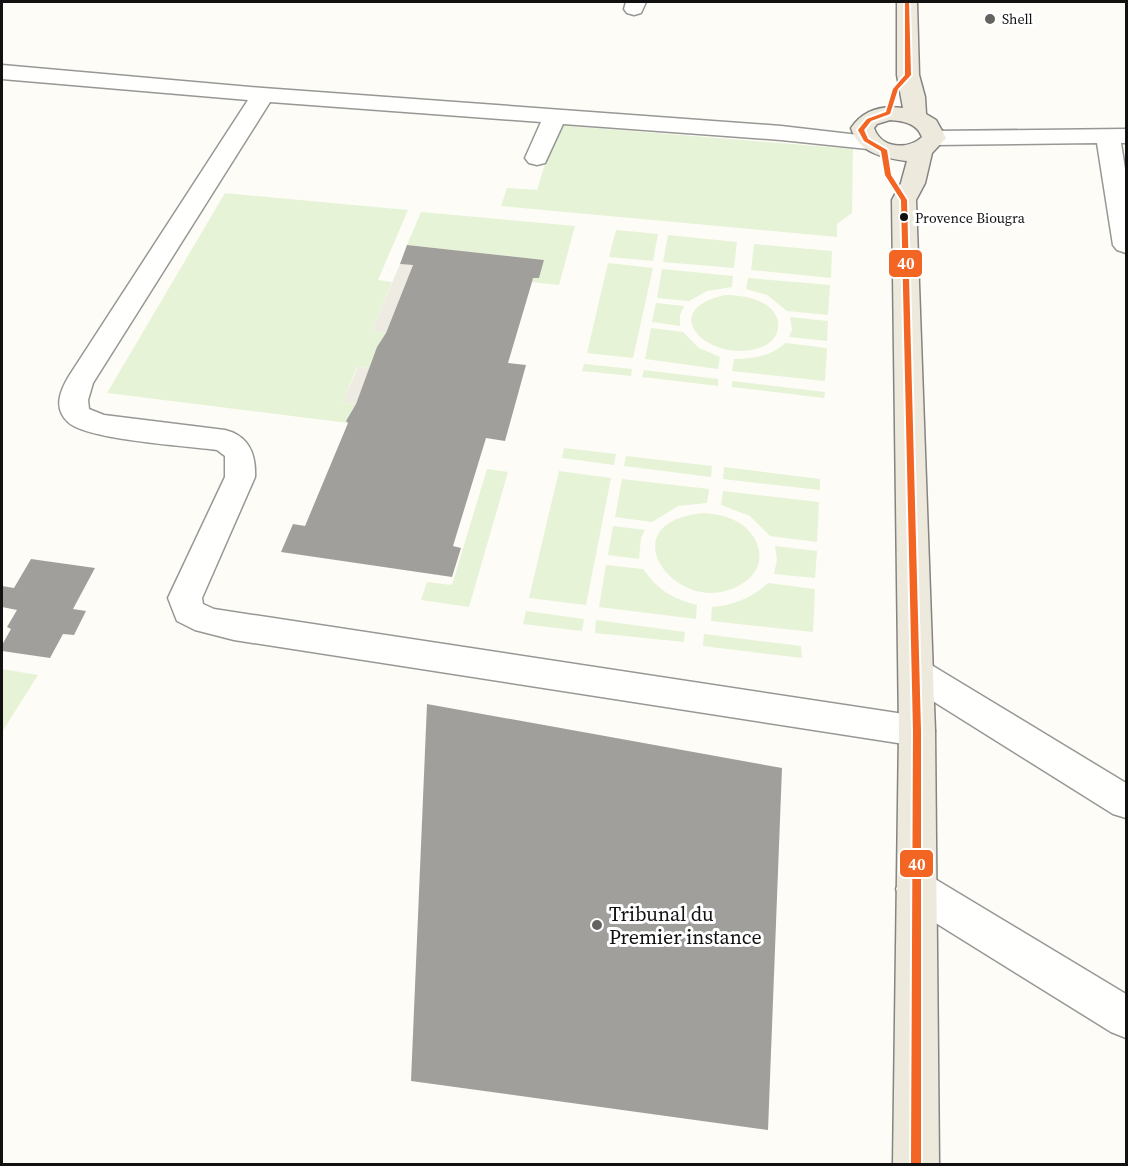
<svg xmlns="http://www.w3.org/2000/svg" width="1128" height="1166" viewBox="0 0 1128 1166" font-family="'Source Serif 4',serif">
<style>
.green{fill:#e7f3d7}
.plaza{fill:#edebe2}
.building{fill:#a19f9c}
.lines{fill:none;stroke-linecap:round;stroke-linejoin:round}
.minor-casing{stroke:#979795;stroke-width:3}
.major-casing{stroke:#858482;stroke-width:3}
.minor{fill:#fffffe;fill-rule:evenodd}
.major{fill:#ede9dc;fill-rule:evenodd}
.bus-1-casing{stroke:#fff;stroke-width:4}
.bus-1{fill:#f26522;fill-rule:evenodd}
.poi-dot{fill:#646362;stroke:#fff;stroke-width:2}
.bus-dot{fill:#111;stroke:#fff;stroke-width:2}
.labels{text-anchor:middle;stroke-width:6;stroke-linejoin:round;paint-order:stroke}
.far-poi-label{font-size:14px;fill:#111;stroke:#fff;text-anchor:start}
.bus-label{font-size:14px;fill:#111;stroke:#fff;text-anchor:start}
.near-poi-label{font-size:20px;fill:#111;stroke:#fff;text-anchor:start}
.line-badge{stroke:#fff;stroke-width:2}
.badge-label{font-size:16px;text-anchor:middle;font-weight:bold;fill:#fff}
</style>
<rect width="100%" height="100%" fill="#fdfcf7"/>
<g class="green">
<polygon points="557,125 853,149 852,213 837,224 837,237 501,206 507,188 537,190"/>
<polygon points="225,193 408,210 378,280 392,282 372,331 386,333 377,348 371,368 357,367 343,402 356,404 346,421 348,423 107,393"/>
<polygon points="421,212 575,226 559,285 532,282 533,278 539,278 544,260 407,245"/>
<polygon points="616,230 658,234 653,261 609,257"/>
<polygon points="668,235 737,242 734,268 663,262"/>
<polygon points="754,244 832,251 831,278 751,270"/>
<polygon points="608,263 653,268 633,358 587,353"/>
<polygon points="662,269 733,276 732,287 707,291 689,301 657,298"/>
<polygon points="748,278 830,285 828,315 787,311 767,295 746,289"/>
<path d="M725,295C739,295 752,297 765,304C785,316 782,341 759,348C710,364 654,311 725,295Z"/>
<polygon points="656,303 684,306 680,315 680,326 652,322"/>
<polygon points="790,317 828,321 827,341 789,337 792,330"/>
<polygon points="651,328 683,332 699,348 720,357 718,369 645,359"/>
<path d="M785,343L827,348L825,381L732,371L734,359C753,358 771,357 785,343Z"/>
<polygon points="584,364 632,369 631,376 582,371"/>
<polygon points="644,370 718,379 718,386 642,377"/>
<polygon points="732,381 825,392 824,398 732,387"/>
<polygon points="564,448 616,454 614,465 562,458"/>
<polygon points="626,456 712,466 711,477 624,466"/>
<polygon points="724,467 820,479 820,490 723,479"/>
<polygon points="487,469 508,472 469,607 421,600 427,582 452,585"/>
<polygon points="559,471 611,478 586,605 529,598"/>
<polygon points="622,479 709,489 707,503 678,506 652,522 615,517"/>
<polygon points="723,491 819,502 817,542 770,536 750,516 721,505"/>
<path d="M705,513C716,514 726,516 736,521C759,533 770,563 746,581C682,628 601,521 705,513Z"/>
<polygon points="613,526 645,530 641,538 639,559 608,555"/>
<polygon points="775,546 817,551 815,578 774,574 777,560"/>
<path d="M606,565L643,569C658,590 673,599 697,605L696,619L599,607Z"/>
<path d="M768,583L815,589L813,632L711,621L712,607C735,605 751,598 768,583Z"/>
<polygon points="526,611 584,619 582,631 523,624"/>
<polygon points="596,620 685,632 684,642 595,633"/>
<polygon points="704,634 801,646 802,658 703,646"/>
<polygon points="2,669 38,675 2,732"/>
</g>
<g class="plaza">
<polygon points="400,264 413,265 386,333 372,331"/>
<polygon points="358,367 371,368 356,404 343,402"/>
</g>
<g class="building">
<polygon points="407,245 544,260 539,278 533,278 532,282 508,363 526,365 505,441 486,438 453,546 461,548 452,577 281,552 293,524 305,526 348,423 346,421 356,404 377,347 386,333 413,265 400,264"/>
<polygon points="31,559 95,568 73,609 86,611 74,635 63,634 50,658 2,651 2,645 11,629 7,627 17,610 2,607 2,586 14,588"/>
<polygon points="427,704 782,768 768,1130 411,1081"/>
</g>
<g class="lines">
<defs>
<g id="minor">
<polygon points="626,2 646,2 641,13 634,15 627,13 624,9"/>
<path d="M2,65L263,88L781,126L876,137L880,142L876,147L868,149L781,140L563,124L545,163L537,165L529,163L525,158L541,122L270,102L93,383L88,400L89,409L104,415L225,430C249,436 256,454 255,477L202,598L203,604L214,609L917,716L930,720L935,731L930,742L917,746L234,640L195,630L177,621L168,598L225,477V456L217,450C189,446 86,440 68,422C53,408 60,391 69,376L248,100L2,79Z"/>
<polygon points="1126,129 1126,143 1121,143 1126,175 1126,253 1117,250 1113,245 1097,143 934,145 926,143 922,138 926,133 934,131"/>
<polygon points="916,659 928,663 1126,783 1126,818 1113,814 904,683 899,673 904,663"/>
<polygon points="916,871 930,876 1126,994 1126,1038 1111,1032 902,902 896,889 902,876"/>
</g>
<path id="major" d="M897,2H917L919,75L925,97L926,114L936,120L946,138L932,153L925,183L916,200L935,731L939,1164H893L899,731L892,200L901,183L907,161C883,158 859,153 851,128C863,110 882,105 903,108L897,75ZM890,120C903,121 917,123 922,137C908,150 881,149 874,128L877,124Z"/>
</defs>
<use href="#minor" class="minor-casing"/>
<use href="#major" class="major-casing"/>
<use href="#minor" class="minor"/>
<use href="#major" class="major"/>
<defs>
<polygon id="bus-1" points="905,2 909,2 911,75 898,89 890,114 871,121 864,130 868,139 887,150 891,175 907,200 921,731 921,1164 911,1164 913,731 901,200 885,175 881,151 864,141 858,130 867,119 886,112 893,89 905,75"/>
</defs>
<use href="#bus-1" class="bus-1-casing"/>
<use href="#bus-1" class="bus-1"/>
</g>
<g class="poi-dot">
<circle cx="990" cy="19" r="6"/>
<circle cx="597" cy="925" r="6"/>
</g>
<circle class="bus-dot" cx="904" cy="217" r="5"/>
<g class="labels">
<g class="far-poi-label">
<text x="1002" y="24">Shell</text>
</g>
<g class="bus-label">
<text x="915" y="223">Provence Biougra</text>
</g>
<g class="near-poi-label">
<text x="609" y="921">Tribunal du<tspan x="609" dy="23">Premier instance</tspan></text>
</g>
</g>
<g class="line-badge">
<rect x="888" y="249" width="35" height="29" rx="6" fill="#f26522"/>
<rect x="899" y="849" width="35" height="29" rx="6" fill="#f26522"/>
</g>
<g class="badge-label">
<text x="906" y="269">40</text>
<text x="917" y="870">40</text>
</g>
<rect width="1128" height="1166" fill="none" stroke="#111111" stroke-width="6"/>
</svg>
